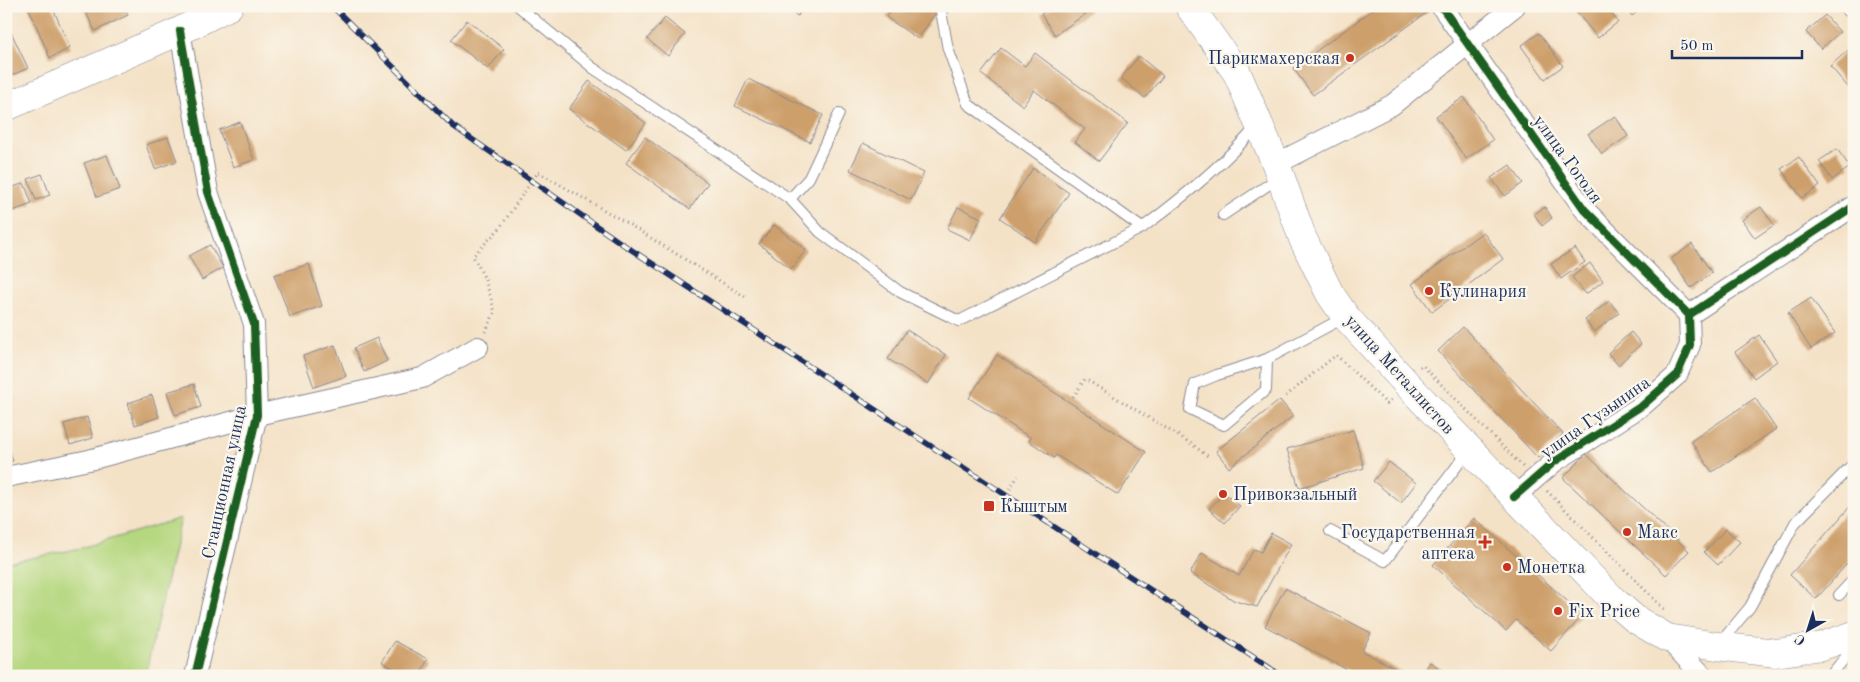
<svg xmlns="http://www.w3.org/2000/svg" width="1860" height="682" viewBox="0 0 1860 682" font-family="'Old Standard TT',serif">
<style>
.green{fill:#b5d77f;stroke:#68836e}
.building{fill:#cd9f6b}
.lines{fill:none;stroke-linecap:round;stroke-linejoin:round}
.service-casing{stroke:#888892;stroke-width:12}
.minor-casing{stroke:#888892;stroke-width:22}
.secondary-casing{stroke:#888892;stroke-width:29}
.path{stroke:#888892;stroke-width:3;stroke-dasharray:1 4;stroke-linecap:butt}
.service{stroke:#fff;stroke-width:10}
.minor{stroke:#fff;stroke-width:20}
.secondary{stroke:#fff;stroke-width:28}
.rail-casing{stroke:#1b2f5e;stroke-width:5.5}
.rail{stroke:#fbf7ec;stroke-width:4;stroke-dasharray:11;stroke-linecap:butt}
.cycleway-casing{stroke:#fbf7ec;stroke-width:11}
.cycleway{stroke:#1b5e20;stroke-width:8}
.poi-dot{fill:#c8321e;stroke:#fbf7ec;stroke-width:2}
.labels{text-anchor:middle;stroke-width:4.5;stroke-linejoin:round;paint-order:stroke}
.poi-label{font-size:18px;fill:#1b2f5e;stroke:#fbf7ec;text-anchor:start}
.street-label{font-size:18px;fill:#1b2f5e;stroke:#fbf7ec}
</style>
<rect width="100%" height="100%" fill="#fbf7ec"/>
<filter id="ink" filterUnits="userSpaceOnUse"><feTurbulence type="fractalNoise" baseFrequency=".02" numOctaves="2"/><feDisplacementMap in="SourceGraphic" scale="10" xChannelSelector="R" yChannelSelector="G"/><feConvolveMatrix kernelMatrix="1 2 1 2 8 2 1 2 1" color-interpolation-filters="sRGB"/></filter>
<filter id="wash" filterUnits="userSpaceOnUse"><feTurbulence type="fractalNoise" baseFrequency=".0096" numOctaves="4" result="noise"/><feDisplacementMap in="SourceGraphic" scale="20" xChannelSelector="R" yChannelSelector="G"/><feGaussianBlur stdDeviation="1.12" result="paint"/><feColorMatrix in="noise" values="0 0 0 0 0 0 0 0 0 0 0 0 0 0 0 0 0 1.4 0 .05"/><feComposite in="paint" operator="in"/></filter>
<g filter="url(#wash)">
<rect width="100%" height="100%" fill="#f4e2c7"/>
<polygon class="green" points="181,518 145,676 6,676 6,563 81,548"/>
<g id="blocks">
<g class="building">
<polygon points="28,6 52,6 70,48 50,58"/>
<polygon points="83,6 124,6 128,15 95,31"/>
<polygon points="779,6 803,6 798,16"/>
<polygon points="894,6 937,6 939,8 918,39 886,17"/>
<polygon points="1053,6 1086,6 1090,11 1055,35 1041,14"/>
<polygon points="1378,6 1426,6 1429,11 1313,95 1293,68"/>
<polygon points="1576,6 1606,6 1618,22 1598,38 1573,8"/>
<polygon points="1624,6 1644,6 1632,16"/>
<polygon points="1825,15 1840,32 1821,49 1806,32"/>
<polygon points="665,18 685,34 668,56 647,39"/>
<polygon points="467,20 504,49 488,69 451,40"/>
<polygon points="10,30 28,68 6,78 6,31"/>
<polygon points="1539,33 1563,66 1545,79 1521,46"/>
<polygon points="1854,45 1854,94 1830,66"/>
<polygon points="1001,48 1025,66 1035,53 1128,123 1099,161 1075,142 1085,129 1034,90 1023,106 981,74"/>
<polygon points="1139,56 1163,76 1145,98 1121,78"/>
<polygon points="748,79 823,115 810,142 735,106"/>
<polygon points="589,81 646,123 626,150 569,109"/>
<polygon points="1464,97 1493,140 1466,159 1436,116"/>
<polygon points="1615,116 1628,136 1602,154 1588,134"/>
<polygon points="240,122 254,160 233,167 219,130"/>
<polygon points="168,137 177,161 155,169 146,145"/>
<polygon points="645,137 708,183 690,209 626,163"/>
<polygon points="863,143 924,173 911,200 850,170"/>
<polygon points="1837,149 1850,167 1832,180 1819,161"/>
<polygon points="107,155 120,189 97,197 84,163"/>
<polygon points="1799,157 1820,186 1802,198 1781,169"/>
<polygon points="1510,165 1523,183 1505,196 1491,178"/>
<polygon points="1033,168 1069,193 1035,242 1000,218"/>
<polygon points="42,174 50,195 36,200 28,179"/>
<polygon points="24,183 32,204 7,213 6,190"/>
<polygon points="958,207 981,218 970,240 947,229"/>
<polygon points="1545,207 1552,218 1542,226 1534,214"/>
<polygon points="1761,207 1774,225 1755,238 1742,220"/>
<polygon points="774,225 806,250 791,269 759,244"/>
<polygon points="1483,232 1503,259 1432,312 1412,284"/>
<polygon points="1692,244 1712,273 1691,288 1671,259"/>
<polygon points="210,245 223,268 202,280 189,256"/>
<polygon points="1575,248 1585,262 1561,279 1551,264"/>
<polygon points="1590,263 1603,281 1586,294 1572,277"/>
<polygon points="309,264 322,306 290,317 274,275"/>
<polygon points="1811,298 1835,333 1811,349 1788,313"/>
<polygon points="1609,301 1619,313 1594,332 1585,320"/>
<polygon points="1463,327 1563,434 1538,458 1438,351"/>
<polygon points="907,330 946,355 928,384 888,359"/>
<polygon points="1631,332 1641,344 1618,365 1608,353"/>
<polygon points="1759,335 1777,361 1754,378 1735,352"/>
<polygon points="377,338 387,361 364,372 354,348"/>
<polygon points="335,345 346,376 314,387 303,356"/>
<polygon points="997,355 1146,452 1118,495 1056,455 1054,458 1029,441 1031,438 969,398"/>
<polygon points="194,384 201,407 175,415 167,392"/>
<polygon points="152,395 159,417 135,425 128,403"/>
<polygon points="1755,398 1776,429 1712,472 1691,441"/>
<polygon points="1280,400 1293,416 1229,468 1216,451"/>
<polygon points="87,417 93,438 70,445 64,424"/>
<polygon points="1353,430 1364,468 1299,488 1287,449"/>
<polygon points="6,440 13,461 6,463"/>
<polygon points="1586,454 1689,551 1666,575 1563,478"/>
<polygon points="1389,462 1416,483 1401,503 1373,481"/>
<polygon points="1224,493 1240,506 1225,523 1209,509"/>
<polygon points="1854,502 1854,556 1816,599 1790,575"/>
<polygon points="1474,518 1583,615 1551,651 1516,620 1506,631 1433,565"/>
<polygon points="1726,529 1740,542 1718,565 1704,552"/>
<polygon points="1271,533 1291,544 1257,607 1235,601 1190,573 1202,553 1239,576 1254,549 1261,552"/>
<polygon points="1285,588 1371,633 1362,651 1404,673 1402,676 1359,676 1265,626"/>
<polygon points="395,641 428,659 419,676 407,676 382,662"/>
<polygon points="1430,662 1452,676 1421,676"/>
</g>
</g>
</g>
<g filter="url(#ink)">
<use href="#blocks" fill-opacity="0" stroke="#888892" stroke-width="1"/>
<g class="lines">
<defs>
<g id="service">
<polyline points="518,6 593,68 790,199 820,232 900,292 959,321 1142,228"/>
<path d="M940,6L948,49L968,104L1142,228C1184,197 1223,165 1258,125"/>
<polyline points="790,199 809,178 839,114"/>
<polyline points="1223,215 1280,177"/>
<polyline points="1267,359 1266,390 1224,425 1190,409 1195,384 1217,375 1267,359 1345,317"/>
<polyline points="1330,531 1385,561 1469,450"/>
<polyline points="1839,595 1854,579"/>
<polyline points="1720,643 1750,607 1795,523 1854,463"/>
<polyline points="1830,676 1854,647"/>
</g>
<g id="minor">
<polyline points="1441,6 1584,209 1689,315"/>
<polyline points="1850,6 1854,9"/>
<polyline points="180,31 208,192 254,324 257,415 195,676"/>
<polyline points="1276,164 1392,105 1515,6"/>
<polyline points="6,477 89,460 257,415 422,378 478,347"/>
<polyline points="1514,497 1554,462 1643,405 1677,375 1690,345 1689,315 1854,206"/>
<polyline points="1667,638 1703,676"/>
</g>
<g id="secondary">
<polyline points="1189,6 1237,73 1276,164 1303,239 1330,294 1346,317 1406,383 1613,600 1635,619 1667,638 1717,646 1776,653 1822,646 1854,635"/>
<polyline points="6,107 180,31 229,6"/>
</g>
</defs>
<use href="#service" class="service-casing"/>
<use href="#minor" class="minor-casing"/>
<use href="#secondary" class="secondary-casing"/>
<g class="path">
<polyline points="485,332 495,312 485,279 473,256 499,229 538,172 630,225 747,298"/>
<polyline points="1420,367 1422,365 1523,467"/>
<polyline points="1286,396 1336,355 1387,404 1393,398"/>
<polyline points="1073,397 1085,379 1189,442 1210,458"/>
<polyline points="1010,489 1018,476"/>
<polyline points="1547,491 1664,609"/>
</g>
<use href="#service" class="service"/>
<use href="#minor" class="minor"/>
<use href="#secondary" class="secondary"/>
<defs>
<polyline id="rail" points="332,6 453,126 621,243 1282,676"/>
</defs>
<use href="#rail" class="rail-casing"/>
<use href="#rail" class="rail"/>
<defs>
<g id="cycleway">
<polyline points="1441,6 1584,209 1689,315"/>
<polyline points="180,31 208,192 254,324 257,415 195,676"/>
<polyline points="1514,497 1554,462 1643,405 1677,375 1690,345 1689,315 1854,206"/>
</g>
</defs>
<use href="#cycleway" class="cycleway-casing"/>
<use href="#cycleway" class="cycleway"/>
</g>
</g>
<g class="poi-dot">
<circle cx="1350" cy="58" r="5"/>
<circle cx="1429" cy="291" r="5"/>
<circle cx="1223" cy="494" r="5"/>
<rect x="983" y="500" width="12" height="12" rx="2.5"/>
<circle cx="1627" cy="532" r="5"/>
<path d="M1482.5 534.5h5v5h5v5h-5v5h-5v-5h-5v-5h5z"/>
<circle cx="1507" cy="567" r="5"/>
<circle cx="1558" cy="611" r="5"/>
</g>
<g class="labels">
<g class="poi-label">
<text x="1340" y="64" text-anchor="end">Парикмахерская</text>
<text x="1439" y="297">Кулинария</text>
<text x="1233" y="500">Привокзальный</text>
<text x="1000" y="512">Кыштым</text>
<text x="1475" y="538" text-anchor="end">Государственная<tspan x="1475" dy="21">аптека</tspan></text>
<text x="1637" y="538">Макс</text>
<text x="1517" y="573">Монетка</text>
<text x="1568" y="617">Fix Price</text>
</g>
<g class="street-label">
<text transform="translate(1568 159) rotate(54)" y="6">улица Гоголя</text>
<text transform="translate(1400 374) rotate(48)" y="6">улица Металлистов</text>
<text transform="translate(1595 417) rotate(-35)" y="6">улица Гузынина</text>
<text transform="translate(224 482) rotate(-78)" y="6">Станционная улица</text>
</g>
</g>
<rect width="1860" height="682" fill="none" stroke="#fbf7ec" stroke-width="25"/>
<g transform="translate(1808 630) rotate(219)" stroke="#fbf7ec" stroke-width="4" paint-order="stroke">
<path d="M0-4L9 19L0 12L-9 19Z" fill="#1b2f5e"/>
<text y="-8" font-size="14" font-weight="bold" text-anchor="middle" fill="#1b2f5e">С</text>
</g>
<path d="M1672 50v8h130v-8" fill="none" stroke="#1b2f5e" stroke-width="2.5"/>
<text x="1680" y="50" font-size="15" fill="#1b2f5e" stroke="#fbf7ec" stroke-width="4" paint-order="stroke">50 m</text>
</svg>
